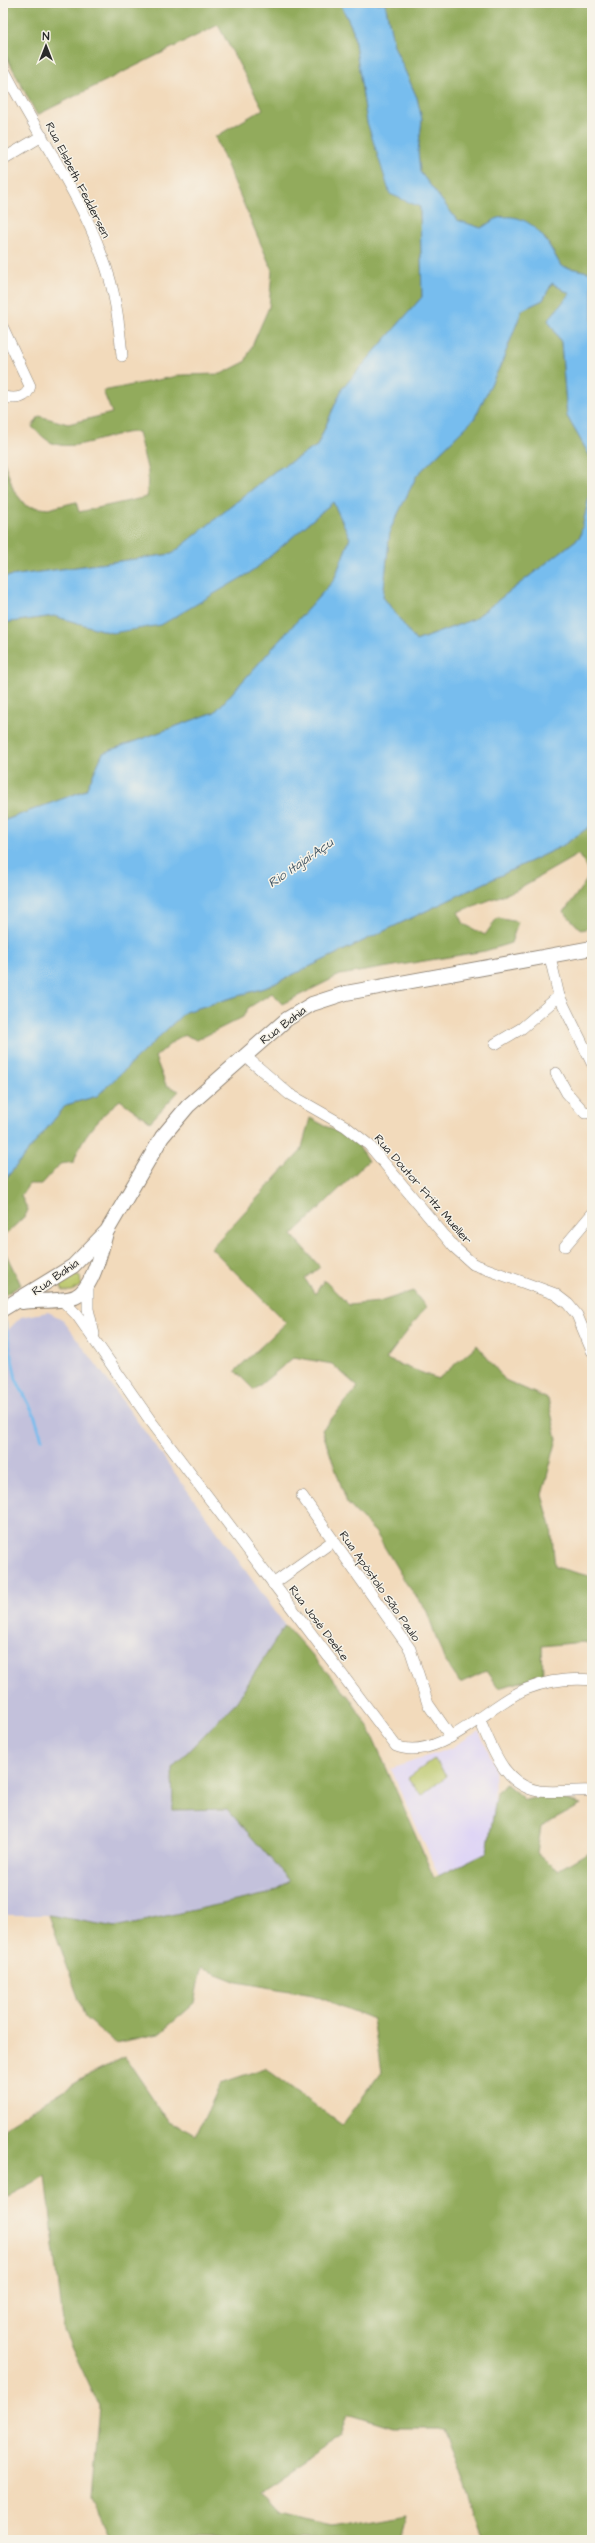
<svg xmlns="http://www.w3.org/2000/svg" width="595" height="2543" viewBox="0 0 595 2543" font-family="'Architects Daughter',sans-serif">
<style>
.built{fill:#dfd5f5}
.industrial{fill:#c3c1db}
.green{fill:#b9c668;stroke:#72784a}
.forest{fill:#92ab5c;stroke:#5e6b44}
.water{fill:#77bdee;stroke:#51748c}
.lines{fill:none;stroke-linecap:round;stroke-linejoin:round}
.stream{stroke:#77bdee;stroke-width:3}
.minor-casing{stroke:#8e8273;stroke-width:12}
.major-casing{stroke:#8e8273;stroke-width:16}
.minor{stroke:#fff;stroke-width:11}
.major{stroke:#fff;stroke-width:14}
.labels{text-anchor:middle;stroke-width:3;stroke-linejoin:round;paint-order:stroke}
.street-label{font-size:12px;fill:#2b2b2b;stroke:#f7f3e8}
.water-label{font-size:13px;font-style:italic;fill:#425766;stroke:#f7f3e8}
</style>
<rect width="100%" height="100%" fill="#f7f3e8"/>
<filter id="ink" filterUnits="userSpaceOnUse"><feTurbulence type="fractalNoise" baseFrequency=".025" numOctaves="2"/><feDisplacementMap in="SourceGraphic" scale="8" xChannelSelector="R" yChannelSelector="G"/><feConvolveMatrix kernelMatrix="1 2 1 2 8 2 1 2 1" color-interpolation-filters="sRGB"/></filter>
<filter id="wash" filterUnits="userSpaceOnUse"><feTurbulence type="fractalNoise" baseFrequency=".012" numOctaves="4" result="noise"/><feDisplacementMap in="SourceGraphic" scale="16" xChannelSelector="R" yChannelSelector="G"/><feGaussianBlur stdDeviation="0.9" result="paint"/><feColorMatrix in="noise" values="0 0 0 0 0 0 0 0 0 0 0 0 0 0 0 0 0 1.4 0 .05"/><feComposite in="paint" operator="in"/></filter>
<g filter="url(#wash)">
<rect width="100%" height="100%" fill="#f2dabb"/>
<polygon class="built" points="479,1731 494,1764 495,1805 487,1852 439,1876 391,1769 451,1748"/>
<polygon class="industrial" points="48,1312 62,1319 90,1356 285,1625 237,1701 172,1768 173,1810 227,1809 290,1881 268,1894 115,1927 49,1915 3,1915 3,1335 21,1317"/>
<g class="green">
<polygon points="72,1273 80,1276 81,1285 72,1291 63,1291 60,1284 63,1279"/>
<polygon points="434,1759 447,1776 421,1796 408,1778"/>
</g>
<g class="forest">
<path d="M3,3H340L353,30L367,122L420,207L422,297L342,389L317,446L275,471L172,554L3,577V459L14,491L26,506L48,509L76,502L79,512L147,497L148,472L138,432C110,432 82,451 55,444C47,442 38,432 32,427L39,416L68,424L112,413L103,391L182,375L221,374L245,362L269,307L272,270L215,137L263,109L218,25L37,115L3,50Z"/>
<polygon points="385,3 592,3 592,273 561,266 546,239 502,216 481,228 457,220 420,172 418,151 422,120 417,98 394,46"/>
<polygon points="552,283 570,294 548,320 561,342 567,416 592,460 592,484 580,537 474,619 416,641 383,597 390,530 417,475 474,419 502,362 522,310 543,300"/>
<polygon points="333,502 350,538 334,580 215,712 103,753 86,790 3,821 3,623 54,616 112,633 253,571"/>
<path d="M592,825V927L581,930L564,912L591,874L579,854L516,890L458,912L464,924L485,935L497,918L518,922L511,943L485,951L340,975L282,1004L272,993L248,1008L243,1017L197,1040L185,1035L176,1039L155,1057L166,1085L179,1091L150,1122L120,1100C101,1116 80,1137 74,1162L60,1164L42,1184H29L21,1196L28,1210L25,1216L4,1236V1250L21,1285L3,1296V1182L66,1105L97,1096L185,1012L267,987L562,846Z"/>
<polygon points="310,1118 356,1142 368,1161 292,1235 320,1267 305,1279 315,1294 324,1280 349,1305 379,1302 413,1291 426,1307 386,1359 438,1379 477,1345 505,1380 548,1399 557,1439 542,1495 551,1526 555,1567 592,1577 592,1644 583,1642 542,1646 543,1676 498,1688 486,1671 460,1683 444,1659 426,1609 406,1583 376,1533 347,1503 322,1430 358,1387 332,1364 294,1357 254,1390 235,1371 286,1323 211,1248 301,1151"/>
<polygon points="285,1625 349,1697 369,1728 434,1878 487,1852 497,1793 505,1783 525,1800 547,1795 581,1805 541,1827 537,1853 558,1870 592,1850 592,2540 484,2540 445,2428 393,2428 348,2414 341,2436 259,2490 276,2516 333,2528 404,2515 398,2540 111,2540 91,2498 99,2406 64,2331 46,2176 8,2196 3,2193 3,2130 6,2126 90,2074 125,2057 169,2122 196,2135 221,2083 265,2068 342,2125 381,2072 373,2019 313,1995 237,1982 201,1968 194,2004 159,2034 115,2043 85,2017 49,1915 115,1927 268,1894 290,1881 227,1809 173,1810 172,1768 237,1701"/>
</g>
<path class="water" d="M340,3H385L394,46L417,98L422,120L418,151L420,172L457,220L481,228C487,225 496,217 503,217C534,214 548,243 561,266L592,273V460L567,416L561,342L548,320L570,294L552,283L543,300L522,310L502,362L474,419L417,475L390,530L383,597L416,641L474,619L580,537L592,484V825L562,846L267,987L185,1012L97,1096L66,1105L3,1182V821L86,790L103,753L215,712L334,580L350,538L333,502L253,571L161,625L112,633L54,616L3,623V577L172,554L275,471L317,446L342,389L422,297L420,207L390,194L367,122L353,30Z"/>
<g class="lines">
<polyline class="stream" points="3,1313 16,1379 34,1414 42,1439"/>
</g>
</g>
<g filter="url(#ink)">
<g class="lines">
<defs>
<g id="minor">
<path d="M3,68C35,131 78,189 102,256C115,288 119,322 122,356"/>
<polyline points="3,159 42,136"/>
<path d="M3,328L30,386C27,399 16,399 3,397"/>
<polyline points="550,957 559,996 592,1063"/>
<polyline points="495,1044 522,1028 559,996"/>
<polyline points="244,1055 289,1094 345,1126 369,1145 454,1247 473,1264 555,1294 568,1304 577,1315 592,1351"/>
<polyline points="556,1073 567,1093 585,1113 592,1112"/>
<polyline points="565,1246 592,1214"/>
<polyline points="88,1284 88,1309 94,1334"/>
<path d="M60,1298L77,1315L150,1420L396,1746C439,1763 489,1704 526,1689C547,1681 570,1678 592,1680"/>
<polyline points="302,1496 410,1649 428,1704 451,1737"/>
<polyline points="273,1584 333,1541"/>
<path d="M479,1718C492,1747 503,1785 539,1791C556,1793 575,1790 592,1791"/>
</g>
<g id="major">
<path d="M22,1302C37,1300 63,1302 75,1297C93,1289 101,1250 106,1233"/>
<polyline points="3,1309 73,1266 107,1231 162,1137 188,1106 287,1019 312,1004 346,993 592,948"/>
</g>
</defs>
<use href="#minor" class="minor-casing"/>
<use href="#major" class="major-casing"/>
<use href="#minor" class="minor"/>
<use href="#major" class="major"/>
</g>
</g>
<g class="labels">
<g class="street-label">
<text transform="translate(78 180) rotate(63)" y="4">Rua Elsbeth Feddersen</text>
<text transform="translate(283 1025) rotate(-37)" y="4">Rua Bahia</text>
<text transform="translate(423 1189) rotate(49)" y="4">Rua Doutor Fritz Mueller</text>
<text transform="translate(55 1277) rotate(-35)" y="4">Rua Bahia</text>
<text transform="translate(380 1586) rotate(55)" y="4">Rua Apóstolo São Paulo</text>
<text transform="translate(319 1623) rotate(53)" y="4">Rua José Deeke</text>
</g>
<g class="water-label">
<text transform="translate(300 862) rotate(-35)" y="5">Rio Itajaí-Açu</text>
</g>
</g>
<rect width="595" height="2543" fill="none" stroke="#f7f3e8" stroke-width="16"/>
<g transform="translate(46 46)" stroke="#f7f3e8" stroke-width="3" paint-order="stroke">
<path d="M0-3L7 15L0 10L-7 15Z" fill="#2b2b2b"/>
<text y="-6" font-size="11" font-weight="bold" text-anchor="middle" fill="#2b2b2b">N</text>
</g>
</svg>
